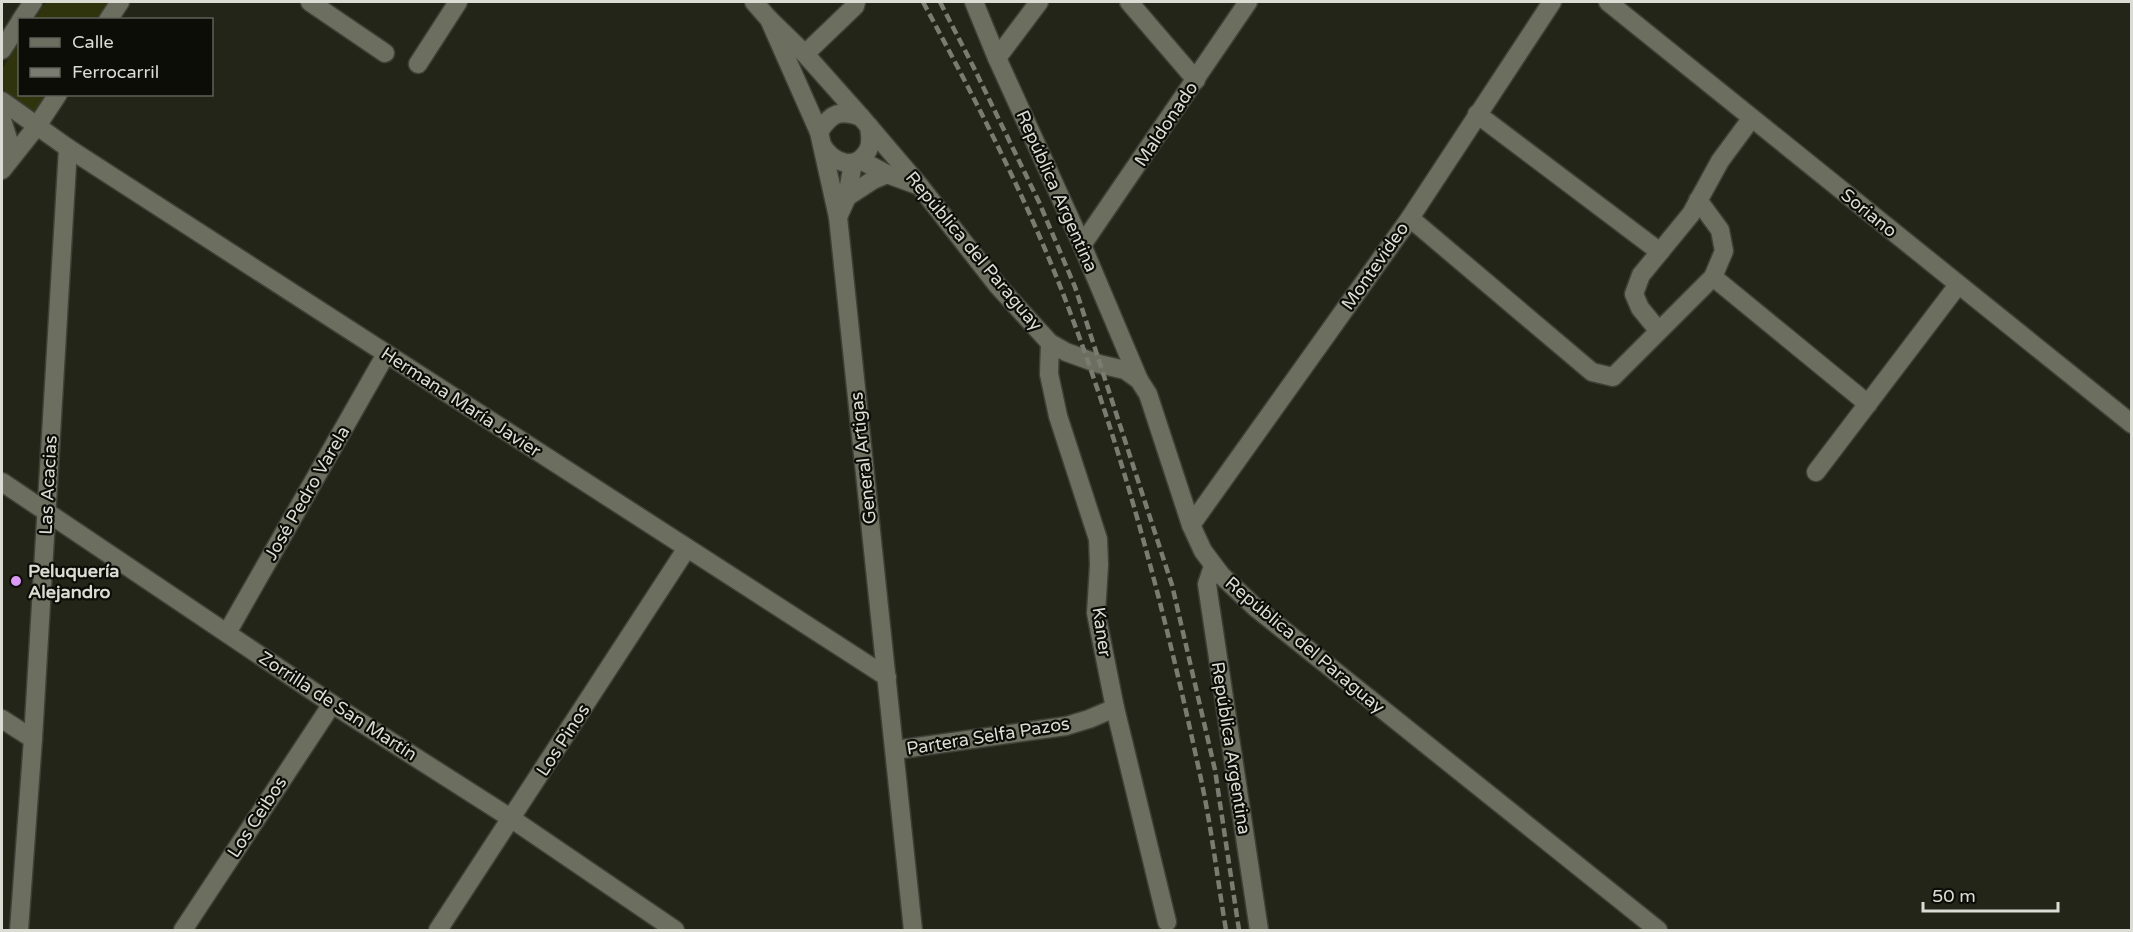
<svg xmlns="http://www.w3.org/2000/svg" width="2133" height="932" viewBox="0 0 2133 932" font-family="'Varela Round',sans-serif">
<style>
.green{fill:#30340c}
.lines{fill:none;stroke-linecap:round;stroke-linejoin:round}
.street-casing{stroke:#3e3f36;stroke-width:21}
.secondary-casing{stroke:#3e3f36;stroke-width:21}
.street{stroke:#6c6e5f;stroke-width:18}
.secondary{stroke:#6c6e5f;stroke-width:18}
.rail{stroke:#7a7c71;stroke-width:4.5;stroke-dasharray:9 4.5;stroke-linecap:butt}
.poi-dot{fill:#db99f5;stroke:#0d0d08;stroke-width:2}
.labels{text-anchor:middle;stroke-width:4.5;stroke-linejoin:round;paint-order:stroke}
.street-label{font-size:18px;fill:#dbdcd4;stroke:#0d0d08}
.poi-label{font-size:18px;font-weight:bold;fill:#dbdcd4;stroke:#0d0d08;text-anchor:start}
</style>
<rect width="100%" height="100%" fill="#232518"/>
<g class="green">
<polygon points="46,2 108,2 97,19 34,19"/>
<polygon points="19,42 20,94 49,95 38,111 31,113 2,94 2,69"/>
</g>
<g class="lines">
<defs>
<g id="street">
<polyline points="310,2 385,53"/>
<polyline points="974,2 997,58 1082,245 1139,380"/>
<polyline points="1129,2 1196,80"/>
<polyline points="1608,2 2132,424"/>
<polyline points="805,54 855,6 856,2"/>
<polyline points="997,58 1039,2"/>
<polyline points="418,64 458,2"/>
<polyline points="2,101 68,148 887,677"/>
<polyline points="1477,114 1660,252"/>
<polyline points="1410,218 1592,372 1613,377 1713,277 1724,251 1720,230 1698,200"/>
<polyline points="1082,245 1248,2"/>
<polyline points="1713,277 1868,404"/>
<polyline points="1658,330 1640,308 1634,294 1641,275 1691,214 1720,161 1751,119"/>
<polyline points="1050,343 1049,374 1058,416 1098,539 1099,565 1096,613 1115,708 1167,922"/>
<polyline points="1816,472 1958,285"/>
<polyline points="2,482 332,704 512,819 675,930"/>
<polyline points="1191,525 1410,218 1552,2"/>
<polyline points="1213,566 1207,584 1209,598 1259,930"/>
<polyline points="227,633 386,354"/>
<polyline points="2,719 33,739"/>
<polyline points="895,750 1066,726 1089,719 1115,708"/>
<polyline points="19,930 33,739 68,148"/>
<polyline points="183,930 332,704"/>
<polyline points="438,930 687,548"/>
</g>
<g id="secondary">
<polyline points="754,2 769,19 819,132 838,217 913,930"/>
<polyline points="769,19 805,54 861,117 919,185 998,286 1050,343 1066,352 1099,364 1125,370 1139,380 1148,394 1191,525 1203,551 1221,575 1256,608 1658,930"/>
<polyline points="21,20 33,2"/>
<polyline points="108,20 120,2"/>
<polyline points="2,50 20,22"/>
<polyline points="2,120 9,142 9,158"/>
<path d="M819,132C831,113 840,109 861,117"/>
<path d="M822,145C832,162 856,173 868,150C872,143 870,134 869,126"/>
<polyline points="860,160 887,174 917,185"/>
<polyline points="2,170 37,126 58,94"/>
<polyline points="847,197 873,180 887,174"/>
<polyline points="838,217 847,197 853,163"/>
</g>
</defs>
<use href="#street" class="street-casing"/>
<use href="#secondary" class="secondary-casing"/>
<use href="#street" class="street"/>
<use href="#secondary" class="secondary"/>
<g class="rail">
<path d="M923,2C973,95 1023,191 1062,291C1122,446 1164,607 1199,770C1211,823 1217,877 1226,930"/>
<polyline points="940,2 973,66 1039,202 1075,287 1172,585 1215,770 1239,930"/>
</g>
</g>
<circle class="poi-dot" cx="16" cy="581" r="6"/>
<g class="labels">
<g class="street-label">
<text transform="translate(1166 124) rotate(-56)" y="6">Maldonado</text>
<text transform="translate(1057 191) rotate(66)" y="6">República Argentina</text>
<text transform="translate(1869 213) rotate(39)" y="6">Soriano</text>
<text transform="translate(974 251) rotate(50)" y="6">República del Paraguay</text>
<text transform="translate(1375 266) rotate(-55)" y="6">Montevideo</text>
<text transform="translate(461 402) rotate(33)" y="6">Hermana María Javier</text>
<text transform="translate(863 458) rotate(-96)" y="6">General Artigas</text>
<text transform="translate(48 485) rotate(-87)" y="6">Las Acacias</text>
<text transform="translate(307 493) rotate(-60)" y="6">José Pedro Varela</text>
<text transform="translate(1102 632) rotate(82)" y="6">Kaner</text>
<text transform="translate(1305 645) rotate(40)" y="6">República del Paraguay</text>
<text transform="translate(338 706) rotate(33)" y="6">Zorrilla de San Martín</text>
<text transform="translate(988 736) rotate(-9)" y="6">Partera Selfa Pazos</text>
<text transform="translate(563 740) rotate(-57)" y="6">Los Pinos</text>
<text transform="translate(1231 748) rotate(81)" y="6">República Argentina</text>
<text transform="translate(257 817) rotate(-57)" y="6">Los Ceibos</text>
</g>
<g class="poi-label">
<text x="28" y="577">Peluquería<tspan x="28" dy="21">Alejandro</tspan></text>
</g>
</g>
<rect width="2133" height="932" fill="none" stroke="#dbdcd4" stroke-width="6"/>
<rect x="18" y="18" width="195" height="78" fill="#0d0d08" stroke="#5f605a" stroke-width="1.5"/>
<rect x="30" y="38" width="30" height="9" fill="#6c6e5f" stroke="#5f605a" stroke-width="1.5"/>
<text x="72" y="48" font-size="18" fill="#dbdcd4">Calle</text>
<rect x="30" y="68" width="30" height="9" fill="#7a7c71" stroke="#5f605a" stroke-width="1.5"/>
<text x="72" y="78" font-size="18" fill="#dbdcd4">Ferrocarril</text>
<path d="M1923 902v9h135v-9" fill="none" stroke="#dbdcd4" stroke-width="3"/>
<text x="1932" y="902" font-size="18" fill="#dbdcd4" stroke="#0d0d08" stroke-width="4.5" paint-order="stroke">50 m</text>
</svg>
